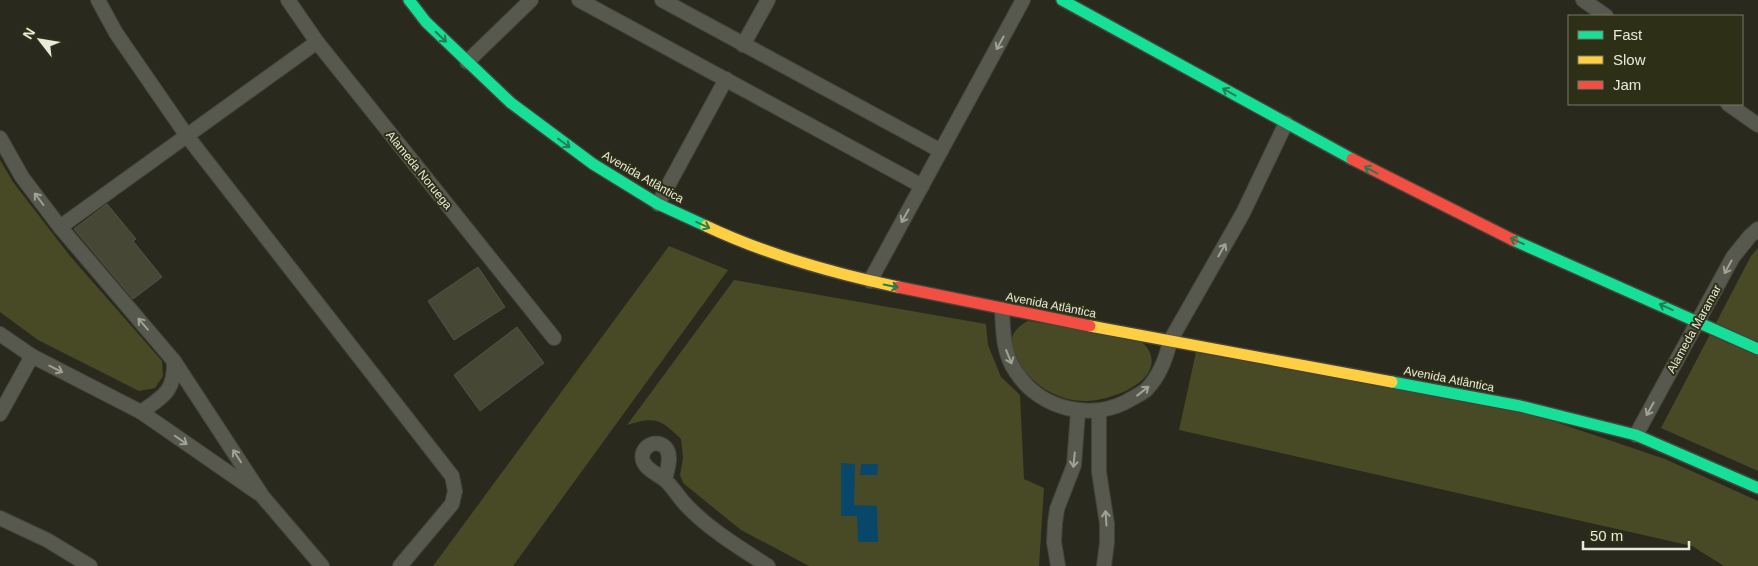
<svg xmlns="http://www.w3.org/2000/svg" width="1758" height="566" viewBox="0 0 1758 566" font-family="Arial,sans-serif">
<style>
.green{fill:#484a26}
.water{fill:#084769}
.building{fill:#464734;stroke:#535349}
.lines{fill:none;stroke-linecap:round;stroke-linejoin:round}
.street-casing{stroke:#44443a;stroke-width:16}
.fast-casing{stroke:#44443a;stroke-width:14}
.slow-casing{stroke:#44443a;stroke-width:14}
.jam-casing{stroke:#44443a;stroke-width:14}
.street{stroke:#58594e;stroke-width:14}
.fast{stroke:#16e098;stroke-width:11}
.slow{stroke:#ffcf43;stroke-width:11}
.jam{stroke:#f24e42;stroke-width:11}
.oneway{stroke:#237f51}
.oneway2{stroke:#a0a294}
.labels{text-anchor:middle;stroke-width:4;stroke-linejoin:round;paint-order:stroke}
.street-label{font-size:12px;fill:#e9eadb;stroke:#2e2f17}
</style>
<rect width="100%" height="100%" fill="#29291d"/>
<g class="green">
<polygon points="0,160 13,182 70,256 162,361 163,376 155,388 139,391 38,340 0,312"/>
<polygon points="669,246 728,270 513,566 433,566"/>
<polygon points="1758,248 1758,471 1661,428 1751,256"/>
<path d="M734,280L986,324L988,345L1001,377L1020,395L1024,479L1044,488L1039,566H809L741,530L683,483L680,475L683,458L681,439C661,419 655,416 627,425Z"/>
<path d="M1028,321L1137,338C1140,341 1146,345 1148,349C1167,381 1108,402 1085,401C1054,401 1024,380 1013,351C1007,338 1017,326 1028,321Z"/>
<polygon points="1196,352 1535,415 1665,459 1758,501 1758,566 1724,566 1692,546 1179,430"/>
</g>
<g class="water">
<polygon points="841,463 855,464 854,505 877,506 878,542 858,542 857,516 841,516"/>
<polygon points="861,464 878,464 877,475 860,475"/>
</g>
<g class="building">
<polygon points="107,204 136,239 133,241 162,277 133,299 74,229"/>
<polygon points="478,267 505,307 454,340 428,301"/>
<polygon points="517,327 544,363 480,411 454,375"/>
</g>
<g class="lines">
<defs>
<g id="street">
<polyline points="98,0 116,33 187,136 452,476 455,491 452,504 400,566"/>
<polyline points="288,0 317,42 554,338"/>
<polyline points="579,0 922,186"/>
<polyline points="662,0 941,151"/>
<polyline points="1583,0 1606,16"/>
<polyline points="743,45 768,0"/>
<polyline points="467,62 531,0"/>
<polyline points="1728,104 1758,125"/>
<polyline points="0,138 22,177 60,227 174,361 263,497 322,566"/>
<polyline points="658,204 726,79"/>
<polyline points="60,227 317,42"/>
<polyline points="870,281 1023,0"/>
<path d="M1002,309C1003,331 1003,354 1016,372C1040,410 1094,422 1131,399C1136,396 1143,393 1147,389C1160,375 1166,359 1170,341L1243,213L1286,123"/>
<polyline points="0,334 32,356 141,412 258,493"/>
<polyline points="1099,411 1099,472 1107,524 1107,542 1104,566"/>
<path d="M141,412C164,396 175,391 174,361"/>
<polyline points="0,414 32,356"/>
<polyline points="1636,435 1733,257 1750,236 1758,229"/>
<path d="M665,480C667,470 673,455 665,447C654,437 637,450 644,463C648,471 658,474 665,480C673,487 679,498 687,506C710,530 740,548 768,566"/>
<polyline points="0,518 47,540 90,566"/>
<polyline points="1058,566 1054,542 1055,523 1057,509 1074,465 1078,411"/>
</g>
<g id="fast">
<polyline points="409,0 426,22 511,103 593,164 658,204 706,226"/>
<polyline points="1062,0 1352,159"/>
<polyline points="1513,240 1758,349"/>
<polyline points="1392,382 1520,406 1636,435 1758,488"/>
</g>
<g id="slow">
<path d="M706,226C767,255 832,273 898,287"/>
<polyline points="1090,326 1392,382"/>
</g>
<g id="jam">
<polyline points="1352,159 1513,240"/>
<polyline points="898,287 1090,326"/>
</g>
</defs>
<use href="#street" class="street-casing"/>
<use href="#fast" class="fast-casing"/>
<use href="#slow" class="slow-casing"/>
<use href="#jam" class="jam-casing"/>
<use href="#street" class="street"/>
<use href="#fast" class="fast"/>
<use href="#slow" class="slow"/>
<use href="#jam" class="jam"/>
</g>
<defs><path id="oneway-shaft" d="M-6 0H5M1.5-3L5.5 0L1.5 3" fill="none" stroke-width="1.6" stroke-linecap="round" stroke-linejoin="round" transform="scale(1.25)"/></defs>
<g class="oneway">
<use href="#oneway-shaft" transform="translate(441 37) rotate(44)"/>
<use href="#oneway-shaft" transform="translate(1229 92) rotate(-151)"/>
<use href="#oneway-shaft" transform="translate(564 143) rotate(37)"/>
<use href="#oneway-shaft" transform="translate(1371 170) rotate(-152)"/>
<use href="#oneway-shaft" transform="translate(703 225) rotate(25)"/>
<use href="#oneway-shaft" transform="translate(1517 241) rotate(-156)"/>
<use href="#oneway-shaft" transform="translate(891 286) rotate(12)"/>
<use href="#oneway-shaft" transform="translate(1666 307) rotate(-155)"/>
</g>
<g class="oneway2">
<use href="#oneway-shaft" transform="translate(1000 43) rotate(119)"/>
<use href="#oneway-shaft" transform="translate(39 199) rotate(-127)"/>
<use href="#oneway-shaft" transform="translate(905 216) rotate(119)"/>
<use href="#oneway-shaft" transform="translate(1222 250) rotate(-60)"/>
<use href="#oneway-shaft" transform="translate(1728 267) rotate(119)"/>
<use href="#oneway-shaft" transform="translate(143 324) rotate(-131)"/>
<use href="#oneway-shaft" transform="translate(1009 357) rotate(68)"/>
<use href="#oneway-shaft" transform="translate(56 369) rotate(27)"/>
<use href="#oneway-shaft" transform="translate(1143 391) rotate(-38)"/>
<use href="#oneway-shaft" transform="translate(1650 409) rotate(119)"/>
<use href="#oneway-shaft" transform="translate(181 440) rotate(35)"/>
<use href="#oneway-shaft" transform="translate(237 456) rotate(-123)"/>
<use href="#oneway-shaft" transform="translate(1074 460) rotate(96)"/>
<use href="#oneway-shaft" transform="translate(1106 518) rotate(-94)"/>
</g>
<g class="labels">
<g class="street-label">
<text transform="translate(419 170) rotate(51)" y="4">Alameda Noruega</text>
<text transform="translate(643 177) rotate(30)" y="4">Avenida Atlântica</text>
<text transform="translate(1051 305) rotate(11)" y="4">Avenida Atlântica</text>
<text transform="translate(1694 329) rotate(-61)" y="4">Alameda Maramar</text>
<text transform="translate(1449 379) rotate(11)" y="4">Avenida Atlântica</text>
</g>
</g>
<rect x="1568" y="15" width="175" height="90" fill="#2e2f17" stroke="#797a65"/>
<rect x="1578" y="31" width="25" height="8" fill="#16e098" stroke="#797a65"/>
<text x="1613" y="40" font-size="15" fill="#e9eadb">Fast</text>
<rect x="1578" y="56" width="25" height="8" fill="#ffcf43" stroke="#797a65"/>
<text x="1613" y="65" font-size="15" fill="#e9eadb">Slow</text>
<rect x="1578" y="81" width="25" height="8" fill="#f24e42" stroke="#797a65"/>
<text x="1613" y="90" font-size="15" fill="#e9eadb">Jam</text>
<g transform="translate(40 40) rotate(301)" stroke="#2e2f17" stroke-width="4" paint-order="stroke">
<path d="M0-4L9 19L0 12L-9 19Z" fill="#e9eadb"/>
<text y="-8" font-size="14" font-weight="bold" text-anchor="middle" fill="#e9eadb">N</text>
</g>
<path d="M1583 541v8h106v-8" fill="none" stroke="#e9eadb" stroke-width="2.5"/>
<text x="1590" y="541" font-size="15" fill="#e9eadb" stroke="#2e2f17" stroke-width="4" paint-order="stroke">50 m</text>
</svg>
